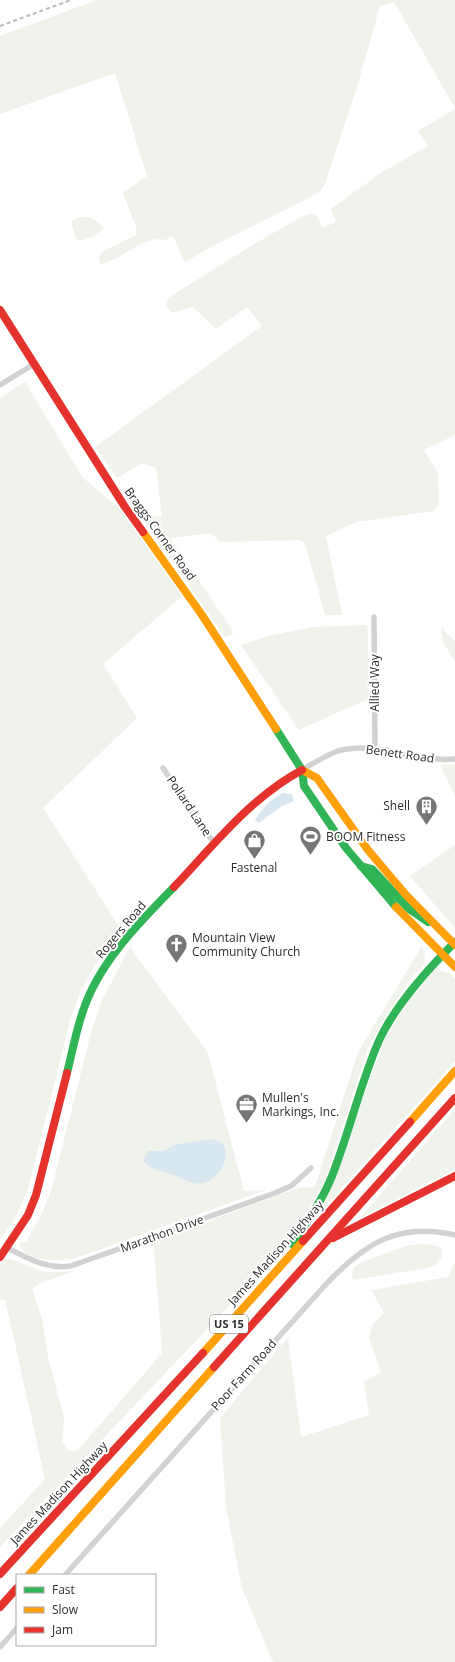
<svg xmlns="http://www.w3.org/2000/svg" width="455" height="1662" viewBox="0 0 455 1662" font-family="'Open Sans',sans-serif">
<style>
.green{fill:#f0f3ec}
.water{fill:#d9e7f0}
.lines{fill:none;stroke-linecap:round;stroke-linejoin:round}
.street{stroke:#d2d2d2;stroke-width:5.5}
.fast{stroke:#30b455;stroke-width:8}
.slow{stroke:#ff9f0a;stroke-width:8}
.jam{stroke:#e5322d;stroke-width:8}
.rail{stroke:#b9b9b9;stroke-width:2;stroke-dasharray:4 3;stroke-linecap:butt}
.labels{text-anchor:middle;stroke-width:4;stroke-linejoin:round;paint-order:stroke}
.shield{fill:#fff;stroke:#6c6c6c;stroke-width:1}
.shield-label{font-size:11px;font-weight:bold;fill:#2d2d2d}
.street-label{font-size:12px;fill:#2d2d2d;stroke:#fff}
.poi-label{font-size:12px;fill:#2d2d2d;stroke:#fff;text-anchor:start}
</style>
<rect width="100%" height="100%" fill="#fff"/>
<g class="green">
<path d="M97,0H455V108L394,2L380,6L358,84L325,184L320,192L211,247L185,262L173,236L163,241L160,239C137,240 122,260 100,264L99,258L101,252L136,235V227L123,193L147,176L115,73L0,114V36Z"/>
<path d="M455,109V435L424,450L438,473L439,505L433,511L356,522L326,536L342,615H325L305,543L300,540L221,542L210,533L170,538L234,633L225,637L140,515L162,517L156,468L142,463L117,478L95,447L262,326L247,307L216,329L193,307L172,313L166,307L168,298L254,244L303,216C317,210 318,216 322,228L336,222L331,209L382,172L428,146L418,131Z"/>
<path d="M81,217C91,217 100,220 103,229L92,237L80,241L76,238L71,223L73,220Z"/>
<polygon points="25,382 83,478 119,508 182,596 103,664 137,718 43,808 122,931 97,962 81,990 70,1020 27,1193 13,1222 0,1239 0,398"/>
<polygon points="366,625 368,629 368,699 299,730 241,645 272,635 314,627"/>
<polygon points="441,628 455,641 455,662 443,642"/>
<polygon points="455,764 455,796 440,765"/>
<polygon points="455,845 455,928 410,876"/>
<path d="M422,946L425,955L424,964L409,981L383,1021L368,1048L325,1181C305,1220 280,1249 252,1282L0,1547V1528L45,1479L5,1299L0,1300V1265L5,1259C18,1259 30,1268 42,1271C52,1273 64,1271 74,1271L41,1283L32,1289L42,1319L48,1357L64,1417L62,1441L67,1450L73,1451L79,1449L162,1353L154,1247L146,1244L298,1188L315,1187L358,1052Z"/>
<path d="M130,947L208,1053L244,1191L266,1190L76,1258C59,1262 28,1262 19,1245L21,1242H26L42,1213L51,1191L92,1029L102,1000Z"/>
<polygon points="437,967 440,971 449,973 455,979 455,1061 320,1212 385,1039 409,1000"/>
<polygon points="455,1109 455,1169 360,1218"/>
<polygon points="421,1244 433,1245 442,1248 442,1257 435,1265 427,1268 359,1279 354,1280 351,1276 354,1267 360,1263 406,1246"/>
<polygon points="455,1262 455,1662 273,1662 242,1588 226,1507 220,1418 288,1337 301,1437 369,1415 364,1382 381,1372 369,1338 373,1324 384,1313 371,1290 448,1277"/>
</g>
<g class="water">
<path d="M283,793L292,794L294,801L282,806L259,823L255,820C260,811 274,796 283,793Z"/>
<path d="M212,1139C239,1143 222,1181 202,1183C193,1185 184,1179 176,1176C165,1172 154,1171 145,1163L143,1160L148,1151H163L174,1145Z"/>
</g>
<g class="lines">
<g class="street">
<polyline points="0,385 34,364"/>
<polyline points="374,617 375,749"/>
<polyline points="163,768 205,832 215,843"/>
<path d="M302,770C314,763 326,755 338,751C376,740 416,763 455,759"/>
<path d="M7,1248C28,1258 47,1270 71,1266L275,1193L291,1186L311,1168"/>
<path d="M65,1575L328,1282C366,1243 398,1222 455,1235"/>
<polyline points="0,1647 17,1628"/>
</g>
<g class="fast">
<polyline points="276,729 302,770 304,786 346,848 396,907"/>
<polyline points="361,866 372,869 409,909 428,922"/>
<path d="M67,1073C72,1053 76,1031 83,1011C99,962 139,923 174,887"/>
<path d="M292,1244C307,1222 322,1201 332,1176C349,1133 360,1085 378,1043C394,1006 427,970 455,942"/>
</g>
<g class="slow">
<polyline points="143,532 202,615 276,729"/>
<polyline points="302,770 317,778 368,850 406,895 455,945"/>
<polyline points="396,907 455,967"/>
<polyline points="410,1122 455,1071"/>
<polyline points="203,1353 303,1241"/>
<polyline points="29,1575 214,1367"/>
</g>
<g class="jam">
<polyline points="0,310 125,507 143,532"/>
<path d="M174,887C214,845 250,798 302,770"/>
<polyline points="333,1238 455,1176"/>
<polyline points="303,1241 410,1122"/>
<polyline points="0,1257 28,1215 36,1195 67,1073"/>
<polyline points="214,1367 455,1098"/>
<polyline points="0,1574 203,1353"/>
<polyline points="0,1607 17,1588"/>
</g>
<polyline class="rail" points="0,26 71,0"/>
</g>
<defs>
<symbol id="building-pin" viewBox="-11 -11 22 30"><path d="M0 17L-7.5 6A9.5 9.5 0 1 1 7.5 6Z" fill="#767676" stroke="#fff"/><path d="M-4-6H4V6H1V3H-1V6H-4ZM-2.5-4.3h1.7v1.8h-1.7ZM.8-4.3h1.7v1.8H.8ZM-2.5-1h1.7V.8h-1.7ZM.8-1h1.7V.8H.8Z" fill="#fff"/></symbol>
<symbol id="stadium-pin" viewBox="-11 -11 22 30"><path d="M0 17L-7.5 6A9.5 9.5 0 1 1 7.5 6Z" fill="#767676" stroke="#fff"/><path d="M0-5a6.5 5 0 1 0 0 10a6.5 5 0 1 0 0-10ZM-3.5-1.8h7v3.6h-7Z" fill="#fff"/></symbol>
<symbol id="shop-pin" viewBox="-11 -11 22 30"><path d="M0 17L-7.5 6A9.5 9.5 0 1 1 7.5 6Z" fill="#767676" stroke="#fff"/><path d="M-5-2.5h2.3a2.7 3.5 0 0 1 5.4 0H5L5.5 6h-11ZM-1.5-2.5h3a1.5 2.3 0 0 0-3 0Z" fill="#fff"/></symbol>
<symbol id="church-pin" viewBox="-11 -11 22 30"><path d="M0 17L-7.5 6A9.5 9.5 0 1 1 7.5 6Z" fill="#767676" stroke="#fff"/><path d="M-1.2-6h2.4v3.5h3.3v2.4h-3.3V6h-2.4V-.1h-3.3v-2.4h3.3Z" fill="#fff"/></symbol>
<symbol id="office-pin" viewBox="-11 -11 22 30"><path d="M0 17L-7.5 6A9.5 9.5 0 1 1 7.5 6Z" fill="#767676" stroke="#fff"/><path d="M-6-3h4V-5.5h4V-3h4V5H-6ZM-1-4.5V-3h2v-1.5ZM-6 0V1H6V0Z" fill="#fff"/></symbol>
</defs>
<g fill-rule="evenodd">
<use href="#building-pin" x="414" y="794" width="25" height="34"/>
<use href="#stadium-pin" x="298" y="824" width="25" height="34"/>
<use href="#shop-pin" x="242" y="828" width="25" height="34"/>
<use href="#church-pin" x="164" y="932" width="25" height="34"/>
<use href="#office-pin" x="234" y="1092" width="25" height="34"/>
</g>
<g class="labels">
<rect class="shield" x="210" y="1315" width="38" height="18" rx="3"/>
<g class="shield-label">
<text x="229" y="1328">US 15</text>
</g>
<g class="street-label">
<text transform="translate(160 534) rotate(54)" y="4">Braggs Corner Road</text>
<text transform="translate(375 683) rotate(-90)" y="4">Allied Way</text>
<text transform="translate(400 754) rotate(8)" y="4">Benett Road</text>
<text transform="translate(189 806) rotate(56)" y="4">Pollard Lane</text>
<text transform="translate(121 930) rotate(-50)" y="4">Rogers Road</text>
<text transform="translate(162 1234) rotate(-20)" y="4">Marathon Drive</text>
<text transform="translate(276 1253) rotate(-48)" y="4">James Madison Highway</text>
<text transform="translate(244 1375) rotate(-48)" y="4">Poor Farm Road</text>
<text transform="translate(59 1493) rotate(-47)" y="4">James Madison Highway</text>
</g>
<g class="poi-label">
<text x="410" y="810" text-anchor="end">Shell</text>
<text x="326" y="841">BOOM Fitness</text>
<text x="254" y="872" text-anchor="middle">Fastenal</text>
<text x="192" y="942">Mountain View<tspan x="192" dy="14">Community Church</tspan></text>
<text x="262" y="1102">Mullen's<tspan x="262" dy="14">Markings, Inc.</tspan></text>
</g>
</g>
<rect x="16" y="1574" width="140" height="72" fill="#ffffff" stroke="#ababab"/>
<rect x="24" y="1587" width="20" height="6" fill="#30b455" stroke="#ababab"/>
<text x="52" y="1594" font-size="12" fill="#2d2d2d">Fast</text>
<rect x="24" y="1607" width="20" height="6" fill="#ff9f0a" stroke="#ababab"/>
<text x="52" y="1614" font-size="12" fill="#2d2d2d">Slow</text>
<rect x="24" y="1627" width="20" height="6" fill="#e5322d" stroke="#ababab"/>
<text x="52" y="1634" font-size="12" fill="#2d2d2d">Jam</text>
</svg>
